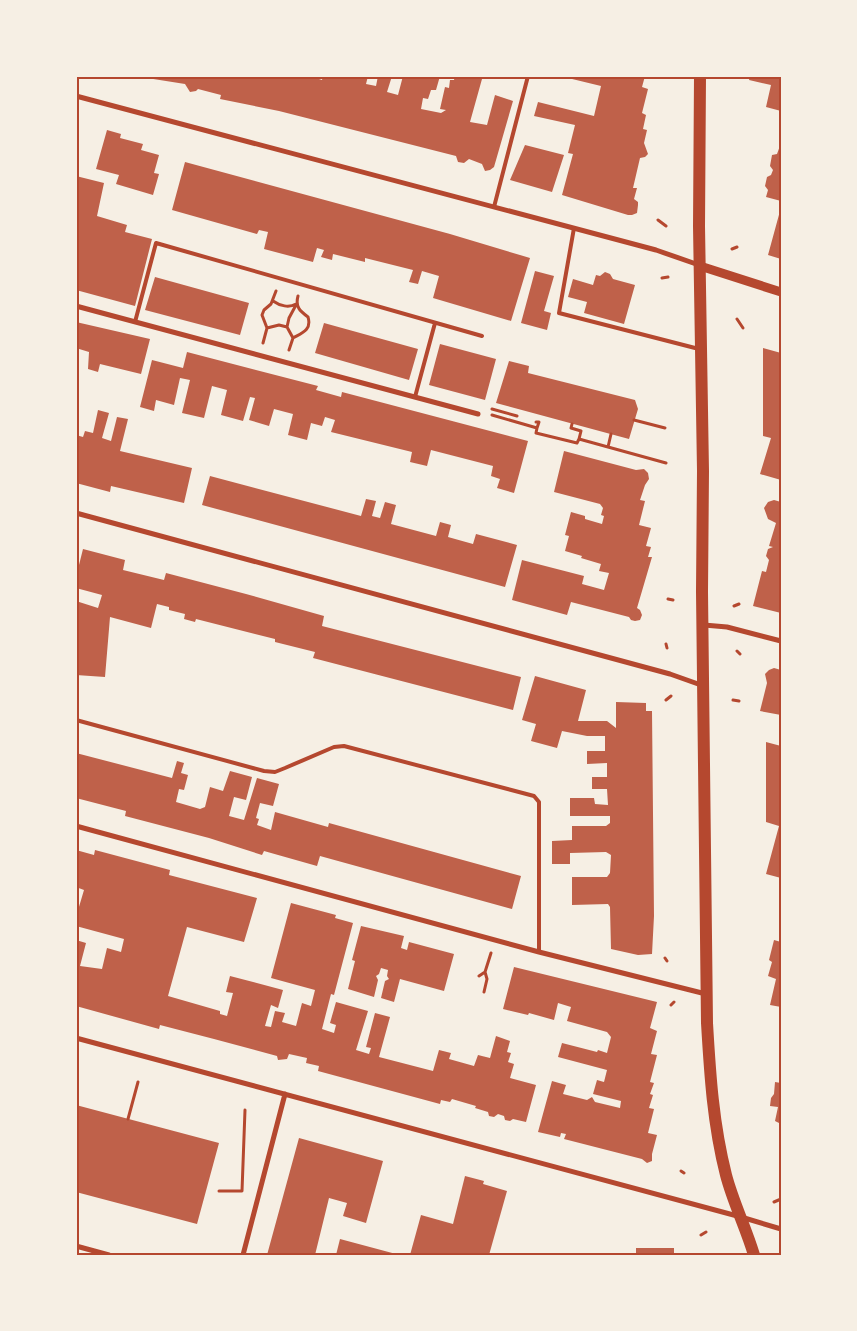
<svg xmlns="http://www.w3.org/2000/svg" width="857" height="1331" viewBox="0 0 857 1331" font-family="'Times New Roman',serif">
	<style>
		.building { fill: #bf614a }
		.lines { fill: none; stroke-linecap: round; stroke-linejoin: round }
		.path { stroke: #b5482f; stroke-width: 3 }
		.service { stroke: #b5482f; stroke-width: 4 }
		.minor { stroke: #b5482f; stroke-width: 5 }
		.tertiary { stroke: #b5482f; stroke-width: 9 }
		.primary { stroke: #b5482f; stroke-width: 12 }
		.neatline { fill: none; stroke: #b5482f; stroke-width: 2 }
	</style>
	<rect width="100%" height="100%" fill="#f6efe4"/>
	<path class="building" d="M136,76H313V77L322,80L323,76L348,78V76H368L366,84L376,86L378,76H392L387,92L398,95L403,76H440L436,90H431L428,99L423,98L421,109L441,113L446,110L440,109L445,87L449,88L450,80H454L455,76H473L482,79L470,122L487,125L495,95L513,101L494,167L490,170L485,171L482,164L469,159L464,163L458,162L456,156L279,111L220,99L221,95L198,89L196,91L190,92L185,84L147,78L140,79Z
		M568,76H645L642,87L648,89L642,113L646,115L643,129L647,130L644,143L648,154L645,157L640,158L633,188H637L634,199L638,202V205L637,213L632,215H628L562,195L573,154L568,153L575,125L534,116L538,102L594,116L601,86L568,78Z
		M750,76H781V111L766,107L771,85L749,80Z
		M107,130L121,134L120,138L143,144L141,150L159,155L154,173L159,174L153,195L116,184L119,175L96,169Z
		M781,143V201L766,197L768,190L765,186L767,177L771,175L773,170L770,166L772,155L777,154Z
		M525,145L564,155L552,192L510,180Z
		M185,162L450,234L530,258L511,321L433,298L439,276L422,271L418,284L409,282L413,270L365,258V262L333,254L332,260L321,257L324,250L317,248L313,262L264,249L268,232L259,230L257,234L172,210Z
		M76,176L104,183L97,216L127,225L125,232L152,239L135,306L76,290Z
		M780,211H781V259L768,255Z
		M535,271L554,276L544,311L551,313L547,330L521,323Z
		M605,272L610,274L613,279L635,285L624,324L584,313L587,302L568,297L573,279L593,285L596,275L600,276Z
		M155,277L249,303L240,335L145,310Z
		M76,322L150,339L141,374L100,364L98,372L88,369L89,352L76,348Z
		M324,323L418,349L409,380L315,353Z
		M440,344L496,359L485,400L429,385Z
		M763,348L781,353V480L760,474L771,438L763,436Z
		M187,352L318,386L316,390L341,397L342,392L528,441L514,493L497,488L500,479L491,476L493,466L431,450L427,466L410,462L412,452L331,432L335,420L325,417L322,426L311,423L307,440L288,435L293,414L274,409L269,426L249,420L255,398L250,397L243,421L221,415L227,390L212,386L204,418L182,413L190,380L180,378L174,405L156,400L154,411L140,407L152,360L183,368Z
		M509,361L529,366L528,373L635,400L638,409L629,439L496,403Z
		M98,410L109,413L102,438L111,441L117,417L128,419L120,451L192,468L184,503L111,486L110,492L76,483V435L83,437L85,431L93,433Z
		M564,451L636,470L644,469L648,473L649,479L645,485L640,500L645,501L639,525L651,528L646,546L651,547L648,557H652L637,608L640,610L642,615L640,620L635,621L631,620L629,617L571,602L567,615L512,600L522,560L584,576L582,584L604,590L609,573L599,571L601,564L581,558L582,556L565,551L569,536L565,535L571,512L585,516V519L602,524L604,516L601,515L603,508L600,504L554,492Z
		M210,476L361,516L366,499L376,501L372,516L380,518L385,502L396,505L391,524L436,536L440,522L451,525L448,537L473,544L476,534L517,545L505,587L202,505Z
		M774,500L781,502V613L753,606L762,571L766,572L769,560L766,556L768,549L773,547L769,546L776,523L768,519L764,508L768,502Z
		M83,549L125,560L123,570L164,580L166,573L246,594L324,616L322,626L521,677L513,710L313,658L315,652L275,642V639L196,619L195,622L184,619L185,614L169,610V607L157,604L151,628L110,617L105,677L76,675V601L98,608L102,595L76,588V577Z
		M774,668L781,670V715L760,711L767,683L765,674L769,670Z
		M535,676L586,690L578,721H607L616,728V702L646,703V711H652L654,916L652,954L638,955L611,949L610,907L608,904L572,905V877H607L610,873L611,855L606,852L570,853V864H552V841L572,840V826H606L610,823V816H570V798H594L595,804L608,805L607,789H592V777H607V763L587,764V751H605V736H587L562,731L557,748L531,741L536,724L522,720Z
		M766,742L781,746V878L766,874L779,826L766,822Z
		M76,753L172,778L177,761L184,763L181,773L188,775L184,790L179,789L176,802L200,809L205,807L210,787L223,791L230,771L252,777L246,800L234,797L229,816L244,820L257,778L279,784L273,806L260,803L256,818L259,819L257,825L271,830L275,812L328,827L329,823L521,876L512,909L320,856L317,866L264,851L262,855L209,838L125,816L126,811L76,798Z
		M76,850L94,855L95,850L170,870L169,875L257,898L244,942L187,927L168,996L220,1011V1014L227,1016L233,993L226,992L230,976L283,990L278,1008L271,1005L265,1026L271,1027L275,1011L285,1013L282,1022L296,1026L302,1003L311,1006L315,990L271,978L291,903L336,915L335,918L353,923L334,995L331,994L322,1029L334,1033L336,1025L330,1023L336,1002L368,1011L356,1050L369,1054L371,1048L366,1047L375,1013L390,1017L379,1057L433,1071L439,1050L451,1053L449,1059L474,1066L478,1055L490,1058L496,1036L510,1041L507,1052L511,1053L508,1062L514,1064L510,1078L536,1085L526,1122L513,1119L510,1121L505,1120L504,1116L498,1114L494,1117L489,1116L488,1112L475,1108L476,1106L452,1099L450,1102L441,1100L440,1104L318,1071L319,1066L306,1063L307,1058L289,1054L287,1059L278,1060L277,1056L214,1039L160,1025L159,1029L76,1006V940L86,943L80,966L102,969L107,948L121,952L124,939L76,926V917L84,890L76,887Z
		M361,926L404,936L401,948L407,950L409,942L454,954L444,991L400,979L394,1002L381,998L385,981L389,979L387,976L388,970L381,968L379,974L376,976L378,980L374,997L348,989L355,961L352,960Z
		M774,940L781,942V1007L770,1005L776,979L768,976L772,962L769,960Z
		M514,967L657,1002L650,1028L657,1031L651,1054L657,1055L650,1082L654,1083L650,1094L653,1095L649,1108L654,1109L648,1133L657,1135L652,1154V1161L647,1163L642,1159L564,1139L566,1134L561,1133L560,1137L538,1132L552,1081L566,1085L563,1094L587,1100L592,1097L595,1102L620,1108L621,1101L593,1094L597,1080L604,1082L607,1070L558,1057L562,1043L597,1052L598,1050L607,1053L611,1037L607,1032L567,1021L571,1007L558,1003L554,1020L529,1013L528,1015L503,1009Z
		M775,1082L781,1083V1124L775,1121L778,1107L770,1106L771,1098L774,1094Z
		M76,1105L219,1143L197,1224L76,1192Z
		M299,1138L383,1161L366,1223L343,1216L347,1203L329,1198L315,1255H267Z
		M465,1176L484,1181L483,1184L507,1191L489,1255H410L421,1215L453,1224Z
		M340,1239L396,1254V1255H336Z
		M636,1248H674V1255H636Z"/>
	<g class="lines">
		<path class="path" d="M658,220L666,226
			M732,249L737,247
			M662,278L668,277
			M273,301C280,306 289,308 296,304
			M737,319L743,328
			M287,327L289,318L296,305
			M267,328L279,325L287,327L293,338
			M263,343L267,328L262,315L264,310L271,304L276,291
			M289,350L293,338C302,333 312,330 308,317C300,311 295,307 298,296
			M492,409L517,416
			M492,415L537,428L536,433L577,443L579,439L666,463
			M634,420L665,428
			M536,422H539L537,428
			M572,424L571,428L581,431L579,439
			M608,447L611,434
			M668,599L673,600
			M734,606L739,604
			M666,644L667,648
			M737,651L740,654
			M666,700L671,696
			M733,700L739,701
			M665,958L667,961
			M479,976L485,972
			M484,992L487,979L485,972L491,953
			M671,1005L674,1002
			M128,1119L138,1082
			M681,1171L684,1173
			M219,1191H242L245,1110
			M774,1202L781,1199
			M701,1235L706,1232"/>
		<path class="service" d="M494,207L528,76
			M574,228L559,313L699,349
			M135,322L156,243L482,336
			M415,397L435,323
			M76,720L264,771L275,772L285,768L334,747L344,746L534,796L539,802V952"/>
		<path class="minor" d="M76,96L656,250L699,265
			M76,306L478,414
			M76,513L670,674L701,685
			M704,625L727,627L781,641
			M76,826L539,952L706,994
			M76,1038L741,1217L781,1229
			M76,1246L109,1255
			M243,1255L285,1094"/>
		<path class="tertiary" d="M700,266L781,292"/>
		<path class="primary" d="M700,76L699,226L703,471L702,592L707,1023C710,1074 713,1124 726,1175C733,1202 746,1228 754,1255"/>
	</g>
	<rect width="857" height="1331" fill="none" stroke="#f6efe4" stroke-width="155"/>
	<rect x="78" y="78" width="702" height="1176" class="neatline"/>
</svg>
